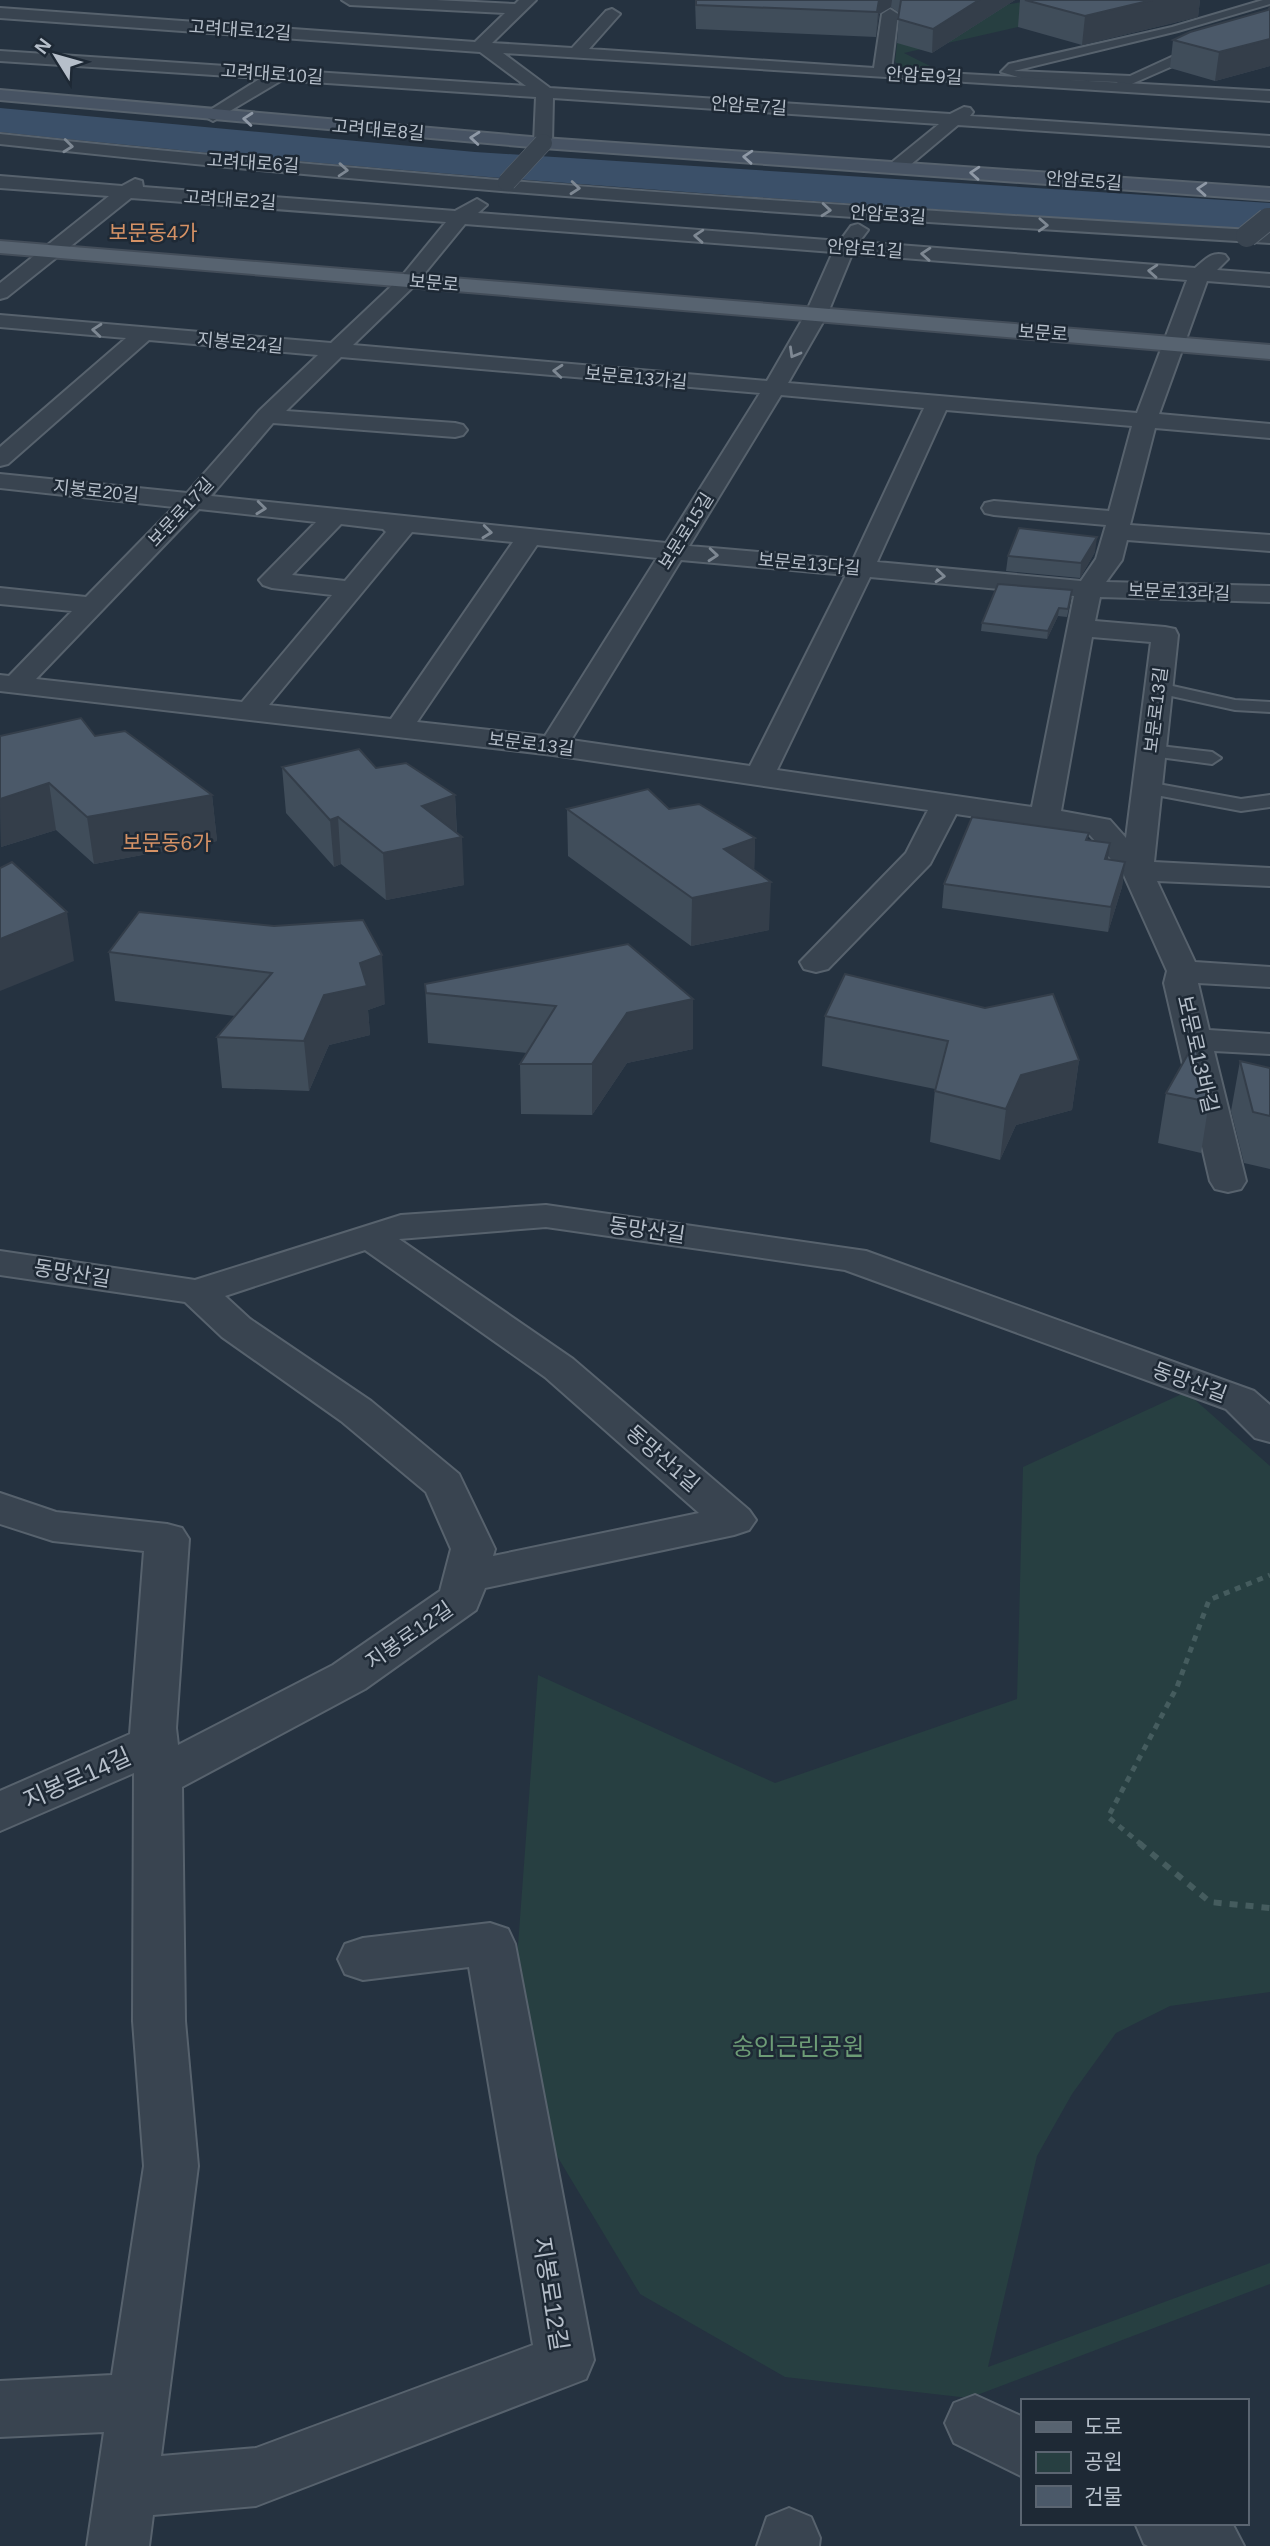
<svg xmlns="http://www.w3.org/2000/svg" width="1270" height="2546" viewBox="0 0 1270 2546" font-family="Helvetica,'Noto Sans KR',sans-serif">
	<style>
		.green { fill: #273f41 }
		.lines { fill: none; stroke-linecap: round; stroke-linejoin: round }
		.river { fill: #3b5069; fill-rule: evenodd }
		.service-casing { stroke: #57626d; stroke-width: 4 }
		.minor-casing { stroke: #57626d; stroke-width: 4 }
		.secondary-casing { stroke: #57626d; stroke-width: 4 }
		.primary-casing { stroke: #434d59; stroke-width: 4 }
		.path-far1 { stroke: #455c5e; stroke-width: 5; stroke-dasharray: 6 6; stroke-linecap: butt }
		.path { stroke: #455c5e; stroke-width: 6; stroke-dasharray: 8 8; stroke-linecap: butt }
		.service { fill: #394450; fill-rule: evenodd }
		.minor { fill: #394450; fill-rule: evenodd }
		.secondary { fill: #475363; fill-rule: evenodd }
		.primary { fill: #576370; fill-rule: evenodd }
		.minor-bridge-far1-casing { stroke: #57626d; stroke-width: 19; stroke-linecap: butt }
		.minor-bridge-casing { stroke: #57626d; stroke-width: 24; stroke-linecap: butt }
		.minor-bridge-far1 { stroke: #394450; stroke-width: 18 }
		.minor-bridge { stroke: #394450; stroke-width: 22 }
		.wall { fill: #404d5a }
		.shaded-wall { fill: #343e4a }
		.building { fill: #4b5969; stroke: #343e4a; stroke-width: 2 }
		.oneway { stroke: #8f99a6 }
		.oneway2 { stroke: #7e8893 }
		.labels { text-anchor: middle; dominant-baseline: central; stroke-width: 5; stroke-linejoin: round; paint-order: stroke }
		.far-street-label { font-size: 18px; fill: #b6bfca; stroke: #1e2935 }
		.far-quarter-label { font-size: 21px; fill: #d69265; stroke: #1e2935 }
		.street-label { font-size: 21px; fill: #b6bfca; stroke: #1e2935 }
		.near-street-label { font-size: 24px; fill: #b6bfca; stroke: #1e2935 }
		.near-park-label { font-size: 24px; fill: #6d9c76; stroke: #1e2935 }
	</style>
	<rect width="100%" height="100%" fill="#253240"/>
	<path class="green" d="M1035,0L1092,10L904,53L936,69L902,67L895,62L900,17H926Z
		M1186,1392L1270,1466V1992L1170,2006L1116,2033L1072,2094L1037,2156L988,2367L1270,2263V2284L969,2398L785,2377L640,2294L548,2141L517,1959L538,1675L775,1783L1017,1699L1023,1467Z"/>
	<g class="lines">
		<path class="river" d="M0,108L475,152L1270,203V231C846,204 422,177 0,132Z"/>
		<g class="service-casing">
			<path id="service" d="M1263,0H1270V4L1178,31L1014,71L1130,76L1178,54L1202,48L1207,51L1120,89L1111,87L1118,82L1025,79L1001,72L1009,64L1172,27Z
				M1159,683L1235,700L1270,702V712L1235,710L1153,692L1150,688Z
				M1151,745L1212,752L1221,758L1212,764L1144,755L1142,751L1144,747Z
				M1147,782L1241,799L1270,795V807L1241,811L1140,792L1138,788Z"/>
		</g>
		<g class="minor-casing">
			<path id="minor" d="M342,0H436L515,4L519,0H536L492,43L572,48L606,11L612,9L620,14L589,49L874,68L882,14L890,9L898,14L891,70L1270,91V101L503,53L550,88L950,114L964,107L970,108L973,112L970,116L1270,136V146L958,125L903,171L897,173L888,167L891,163L939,124L553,98L552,143L543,148L534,143L536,97L282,80L213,121L204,116L207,112L261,78L0,61V51L526,86L480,52L0,18V8L475,42L505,13L350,5Z
				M0,134C422,179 846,207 1270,231V243C846,218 422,190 0,144Z
				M0,176L122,186L135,179L142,181L143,187L455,211L477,199L487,205L478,213L840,241L851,226L858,224L868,230L859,242L1195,268C1205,260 1211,251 1225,255L1228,259L1217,270L1270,274V286L1207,281L1159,414L1270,424V438L1155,428L1130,525L1270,535V551L1127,540L1122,560L1106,582L1270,586V602L1100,597L1095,621L1165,627L1175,629L1178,635L1154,862L1270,868V886L1157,881L1195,962L1270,967V987L1198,983L1209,1030L1270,1034V1054L1214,1051L1246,1181L1241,1189L1228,1192L1215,1189L1210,1181L1164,983L1167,971L1123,873L1089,834L956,814L930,864L828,969L816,972L804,969L800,962L906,853L928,810L553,755L0,691V675L9,676L72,611L0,604V588L86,597L174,507L0,488V474L187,493L259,411L318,355L149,340L8,464L0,466V447L126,338L0,327V315L331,343L401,277L446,222L131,198L7,297L0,299V283L109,196L0,188ZM465,224L833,252L805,315L767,381L353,345L415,285ZM852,254L1187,280L1137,413L788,383L827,315ZM341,357L760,393L666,543L211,496L273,423L455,437L463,435L467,430L463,425L455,423L286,411ZM781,395L924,408L853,560L689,546ZM946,410L1132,426L1109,511L994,501L985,503L982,508L985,513L994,515L1106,525L1096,559L1081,581L877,562ZM199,509L316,522L259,580L263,585L272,588L332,595L242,702L36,679ZM341,524L383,529L386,532L345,581L292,575ZM412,532L513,542L391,719L269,705ZM537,545L657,558L545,736L417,722ZM681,560L846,575L750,766L571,740ZM870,577L1074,596L1032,807L777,770ZM1092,637L1151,642L1126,838L1110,820L1061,811Z
				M546,1205L866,1251L1254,1391L1270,1405V1442L1255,1438L1226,1409L845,1270L546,1227L399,1239L573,1359L749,1510L756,1520L749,1530L734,1535L485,1588L476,1610L365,1689L182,1787L185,2021L198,2166L161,2456L256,2448L533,2345L469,1967L363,1980L345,1974L338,1959L345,1944L363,1938L490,1923L508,1929L515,1944L594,2360L586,2379L256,2506L153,2515L149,2546H87L104,2432L0,2437V2381L112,2375L144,2166L133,2021L134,1773L0,1831V1791L130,1734L144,1551L53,1541L0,1524V1493L56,1512L167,1524L182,1528L189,1539L176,1728L178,1745L333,1665L440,1591L451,1549L426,1492L341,1421L222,1337L185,1302L0,1275V1251L195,1280L401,1215ZM365,1250L545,1377L699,1513L493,1556L495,1549L459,1474L371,1401L250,1319L225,1296Z
				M975,2395L1023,2417V2477L954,2443L945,2423L954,2403Z
				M789,2508L811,2517L820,2538L819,2546H757L767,2517Z
				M1135,2523H1232L1244,2546H1148L1144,2544Z"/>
		</g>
		<g class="secondary-casing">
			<path id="secondary" d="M0,90L543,138L1270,188V200L543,148L0,100Z"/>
		</g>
		<g class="primary-casing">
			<path id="primary" d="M0,241L1270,345V359L0,253Z"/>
		</g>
		<path class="path-far1" d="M1142,1845L1108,1817L1177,1687L1209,1600L1270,1575"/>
		<path class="path" d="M1139,1843L1210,1902L1270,1908"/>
		<use href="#service" class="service"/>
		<use href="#minor" class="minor"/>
		<use href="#secondary" class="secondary"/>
		<use href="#primary" class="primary"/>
		<g class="minor-bridge-far1-casing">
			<path id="minor-bridge-far1" d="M507,182L543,143
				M1266,221L1270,217"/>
		</g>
		<g class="minor-bridge-casing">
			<path id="minor-bridge" d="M1247,236L1268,219"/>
		</g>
		<use href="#minor-bridge-far1" class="minor-bridge-far1"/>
		<use href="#minor-bridge" class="minor-bridge"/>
	</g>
	<path class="wall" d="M695,0H1015L932,53L897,43L899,13L891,7L879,14L876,37L696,29Z
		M1020,0H1200L1198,17L1082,45L1018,27Z
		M1173,40L1270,66L1215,81L1170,68Z
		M1095,552L1080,578L1006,571L1008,556Z
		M1071,598L1067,617L1058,616L1047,639L981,631L982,623Z
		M0,736H95L212,795L217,841L94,864L56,830L1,847Z
		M282,767L376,768L455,795L457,833L464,885L386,900L341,864L334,867L286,813Z
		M567,809H669L755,838L754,870L769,930L691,946L568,856Z
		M1088,840L1108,860L1125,862L1122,887L1108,932L942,908L944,884Z
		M139,912L385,1004L368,1010L370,1035L329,1045L309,1091L222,1088L217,1037L235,1016L115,1001L109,952Z
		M628,944L693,1049L627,1063L592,1115L521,1114L520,1064L527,1053L428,1043L425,984Z
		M825,1016L1079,1060L1072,1110L1016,1125L1000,1160L930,1142L935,1089L822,1066Z
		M1240,1061L1270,1068V1169L1244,1163L1231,1111Z
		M1166,1093L1209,1102L1201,1153L1158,1143Z"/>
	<path class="shaded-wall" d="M879,0H892L891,7L879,14L876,37Z
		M979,0H1015L932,53L933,29Z
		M1152,0H1200L1198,17L1082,45L1085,16Z
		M1270,39V66L1215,81L1219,52Z
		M1097,537L1095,552L1080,578L1081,563Z
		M1059,608L1058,616L1047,639L1048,631Z
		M49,783L56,830L1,847L0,799Z
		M212,795L217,841L94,864L87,817Z
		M455,795L457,838L462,837L464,885L386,900L383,853L422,806Z
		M338,817L341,864L334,867L330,820Z
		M755,838L754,885L771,882L769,930L691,946L692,898L724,849Z
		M1110,843L1107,868L1105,859Z
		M1125,862L1122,887L1108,932L1111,907Z
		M67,912L74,961L0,991V939Z
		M382,955L385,1004L368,1010L370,1035L329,1045L309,1091L304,1041L324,995L360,963Z
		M693,999V1049L627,1063L592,1115V1064L627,1013Z
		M1079,1060L1072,1110L1016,1125L1000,1160L1006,1109L1021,1075Z"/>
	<path class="building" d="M696,0H879L877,12L696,5Z
		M901,0H979L933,29L898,19Z
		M1025,0H1152L1085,16Z
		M1270,7V39L1219,52L1173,40L1190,32L1268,10Z
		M1019,528L1097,537L1081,563L1008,556Z
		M998,584L1072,590L1068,609L1059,608L1048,631L982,623Z
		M81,718L95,736L125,731L212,795L87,817L49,783L0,799V736Z
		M359,749L376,768L406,763L455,795L422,806L462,837L383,853L338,817L330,820L282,767Z
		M648,789L669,809L699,804L755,838L724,849L771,882L692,898L567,809Z
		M972,817L1089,833L1086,840L1110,843L1105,859L1125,862L1111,907L944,884Z
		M12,862L67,912L0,939V868Z
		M139,912L274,926L363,920L382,955L360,963L367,986L324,995L304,1041L217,1037L272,973L109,952Z
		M628,944L693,999L627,1013L592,1064H520L556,1006L426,993L425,984Z
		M845,974L985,1008L1053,994L1079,1060L1021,1075L1006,1109L935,1091L948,1041L825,1016Z
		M1192,1047L1196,1048L1209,1102L1166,1093Z
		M1240,1061L1270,1068V1116L1253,1112Z"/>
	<defs><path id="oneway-chevron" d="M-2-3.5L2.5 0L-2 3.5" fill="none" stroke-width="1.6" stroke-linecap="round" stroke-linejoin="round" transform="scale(1.75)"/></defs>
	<g class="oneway">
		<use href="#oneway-chevron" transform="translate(248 119) rotate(-175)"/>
		<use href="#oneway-chevron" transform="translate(475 138) rotate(-175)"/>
		<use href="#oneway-chevron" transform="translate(748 157) rotate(-176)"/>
		<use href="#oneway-chevron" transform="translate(975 173) rotate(-176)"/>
		<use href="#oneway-chevron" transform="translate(1202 189) rotate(-176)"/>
	</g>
	<g class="oneway2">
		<use href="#oneway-chevron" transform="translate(68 146) rotate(6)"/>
		<use href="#oneway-chevron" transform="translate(343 170) rotate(4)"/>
		<use href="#oneway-chevron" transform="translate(575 188) rotate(5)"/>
		<use href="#oneway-chevron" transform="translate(826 210) rotate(5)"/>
		<use href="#oneway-chevron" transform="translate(1043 225) rotate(3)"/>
		<use href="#oneway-chevron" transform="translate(699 236) rotate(-176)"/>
		<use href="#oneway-chevron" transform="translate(926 254) rotate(-176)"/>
		<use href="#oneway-chevron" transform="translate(1153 271) rotate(-176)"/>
		<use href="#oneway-chevron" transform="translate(97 330) rotate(-175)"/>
		<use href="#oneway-chevron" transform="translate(794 353) rotate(120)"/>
		<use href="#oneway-chevron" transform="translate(558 371) rotate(-175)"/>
		<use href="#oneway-chevron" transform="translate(261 508) rotate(6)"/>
		<use href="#oneway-chevron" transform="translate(487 532) rotate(6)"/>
		<use href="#oneway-chevron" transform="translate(713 555) rotate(5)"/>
		<use href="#oneway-chevron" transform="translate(940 576) rotate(5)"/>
	</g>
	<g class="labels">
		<g class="far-street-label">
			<text transform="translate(240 30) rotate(4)">고려대로12길</text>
			<text transform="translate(272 74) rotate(4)">고려대로10길</text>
			<text transform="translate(924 76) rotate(3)">안암로9길</text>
			<text transform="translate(749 106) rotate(4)">안암로7길</text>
			<text transform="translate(378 130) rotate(5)">고려대로8길</text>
			<text transform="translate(253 163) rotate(4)">고려대로6길</text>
			<text transform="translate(1084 181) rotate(4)">안암로5길</text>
			<text transform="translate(230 200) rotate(4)">고려대로2길</text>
			<text transform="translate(888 215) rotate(4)">안암로3길</text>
			<text transform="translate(865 249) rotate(4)">안암로1길</text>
			<text transform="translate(434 283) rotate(5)">보문로</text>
			<text transform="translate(1043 333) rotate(4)">보문로</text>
			<text transform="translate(240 343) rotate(5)">지봉로24길</text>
			<text transform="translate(636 378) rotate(5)">보문로13가길</text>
			<text transform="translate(96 491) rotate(6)">지봉로20길</text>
			<text transform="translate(181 512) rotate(-47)">보문로17길</text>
			<text transform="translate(686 531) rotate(-58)">보문로15길</text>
			<text transform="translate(809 564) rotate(5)">보문로13다길</text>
			<text transform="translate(1179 592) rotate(2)">보문로13라길</text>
			<text transform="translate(1156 710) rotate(-83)">보문로13길</text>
			<text transform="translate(531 744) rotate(7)">보문로13길</text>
		</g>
		<g class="far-quarter-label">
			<text x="153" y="232">보문동4가</text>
			<text x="167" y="842">보문동6가</text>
		</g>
		<g class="street-label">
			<text transform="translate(1198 1054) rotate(77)">보문로13바길</text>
			<text transform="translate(647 1230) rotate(8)">동망산길</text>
			<text transform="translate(72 1273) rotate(9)">동망산길</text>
			<text transform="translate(1190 1382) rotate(20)">동망산길</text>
			<text transform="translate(663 1458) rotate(41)">동망산1길</text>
			<text transform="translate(409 1635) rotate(-35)">지봉로12길</text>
		</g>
		<g class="near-street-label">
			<text transform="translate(77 1778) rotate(-24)">지봉로14길</text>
			<text transform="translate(551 2294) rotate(81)">지봉로12길</text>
		</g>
		<g class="near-park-label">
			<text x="798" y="2046">숭인근린공원</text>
		</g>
	</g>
	<rect x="1021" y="2399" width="228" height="126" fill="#1e2935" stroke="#5b6571" stroke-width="2"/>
	<rect x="1036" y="2422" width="35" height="10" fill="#576370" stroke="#5b6571" stroke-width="2"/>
	<text x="1084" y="2434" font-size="21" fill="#b6bfca">도로</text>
	<rect x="1036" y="2452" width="35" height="21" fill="#273f41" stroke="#5b6571" stroke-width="2"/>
	<text x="1084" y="2469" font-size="21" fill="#b6bfca">공원</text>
	<rect x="1036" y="2486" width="35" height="21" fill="#4b5969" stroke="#5b6571" stroke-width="2"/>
	<text x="1084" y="2504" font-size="21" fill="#b6bfca">건물</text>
	<g transform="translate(56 56) rotate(307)" stroke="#1e2935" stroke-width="5" paint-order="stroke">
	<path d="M0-5L12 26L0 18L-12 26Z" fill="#b6bfca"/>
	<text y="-10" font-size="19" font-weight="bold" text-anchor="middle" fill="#b6bfca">N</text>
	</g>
</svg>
